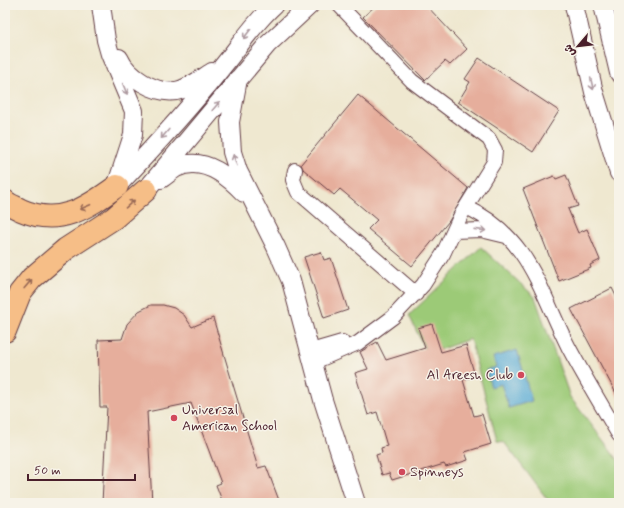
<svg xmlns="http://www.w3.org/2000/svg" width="624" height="508" viewBox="0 0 624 508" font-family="Mynerve,'Playpen Sans Arabic',sans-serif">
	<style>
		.green { fill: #9cca77; stroke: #737451 }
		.water { fill: #5aacd5; stroke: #526680 }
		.building { fill: #e6ae9c }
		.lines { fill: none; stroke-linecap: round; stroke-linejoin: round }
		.minor-casing { stroke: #633d44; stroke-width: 16 }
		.tertiary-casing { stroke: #633d44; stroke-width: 20 }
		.motorway-casing { stroke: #633d44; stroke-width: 24 }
		.minor { stroke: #fff; stroke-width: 14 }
		.tertiary { stroke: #fff; stroke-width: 18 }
		.motorway { stroke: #f6be87; stroke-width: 22 }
		.oneway { stroke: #ae9aa0 }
		.oneway2 { stroke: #976754 }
		.poi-dot { fill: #d1495b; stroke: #f7f3e8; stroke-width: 1.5 }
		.labels { text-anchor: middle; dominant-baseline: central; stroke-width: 3; stroke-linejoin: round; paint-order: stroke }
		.poi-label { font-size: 14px; fill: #4a1f2b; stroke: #f7f3e8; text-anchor: start }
	</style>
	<rect width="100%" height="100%" fill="#f7f3e8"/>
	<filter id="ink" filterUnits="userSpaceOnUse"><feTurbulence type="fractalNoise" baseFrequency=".025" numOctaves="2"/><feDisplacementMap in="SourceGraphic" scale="8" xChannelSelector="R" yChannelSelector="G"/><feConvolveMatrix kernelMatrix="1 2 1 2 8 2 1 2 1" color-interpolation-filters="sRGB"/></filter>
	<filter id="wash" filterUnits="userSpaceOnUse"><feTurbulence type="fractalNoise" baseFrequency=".012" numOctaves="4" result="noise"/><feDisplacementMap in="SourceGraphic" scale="16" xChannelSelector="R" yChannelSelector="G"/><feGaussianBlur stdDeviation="0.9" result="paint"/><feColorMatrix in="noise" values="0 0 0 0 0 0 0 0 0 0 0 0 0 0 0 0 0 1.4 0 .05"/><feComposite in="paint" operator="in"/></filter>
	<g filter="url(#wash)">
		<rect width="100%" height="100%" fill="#efe8d0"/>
		<path class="green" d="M481,247L535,297L570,397L619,461V501L616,503H550L504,442L497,441L470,339L427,354L409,315Z"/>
		<path class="water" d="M517,350L532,401L509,408L501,384L491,387L486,370L496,367L493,357Z"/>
		<g id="blocks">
			<path class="building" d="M376,5H426L467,49L450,65L445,61L425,80L363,17Z
				M479,58L559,111L533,152L458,102L470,82L465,79Z
				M358,95L468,188L449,221L412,266L368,229L377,220L340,189L334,195L303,169L301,164Z
				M566,175L578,206L568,209L578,233L587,229L600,260L590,265L591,268L559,281L523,189L554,176L556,179Z
				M321,252L324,260L331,258L348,310L324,318L304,257Z
				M612,288L619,302V399L571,309Z
				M151,305H163L174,308L184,315L192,327L213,318L258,468L266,466L280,503H223L216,485L221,483L191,403L147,412L152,503H102L107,407H100L98,340L122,339L127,324L139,311Z
				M432,324L441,352L466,345L475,376L463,380L474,416L482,414L491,444L465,452L468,460L446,467L444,464L392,480L389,473L382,475L376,455L382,453L381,448L387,446L377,412L368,415L355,373L368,369L360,352L377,342L386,360L425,348L418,328Z"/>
		</g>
	</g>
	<g filter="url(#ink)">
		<use href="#blocks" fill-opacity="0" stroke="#633d44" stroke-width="1"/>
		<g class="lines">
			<g class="minor-casing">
				<path id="minor" d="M295,170L293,180L298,192L416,294
					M466,207C529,236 540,291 569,348C585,378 602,406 619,435
					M454,231L481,230L506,236
					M311,351L342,342
					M314,362L358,343L393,317L423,285L443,254L461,215L494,162L495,150L489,139L412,81L339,5"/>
			</g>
			<g class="tertiary-casing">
				<path id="tertiary" d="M101,5L106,40L110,54L134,111L133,135L118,181
					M574,5L594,92L619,173
					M603,5L619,73
					M119,58C127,77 155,94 176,91C188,89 202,78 212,72
					M238,79L230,122L232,152L238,171L276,247L291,281L323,400L356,503
					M161,179C166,176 171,171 176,168C202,155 228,176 244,193
					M117,186C154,147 190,108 223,66C240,45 254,23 274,5
					M146,190L267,45L310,5"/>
			</g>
			<g class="motorway-casing">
				<path id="motorway" d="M5,201C9,205 16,207 21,210C59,227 87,208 117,186
					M5,331L20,293L32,278L66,249L114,218L146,190"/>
			</g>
			<use href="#minor" class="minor"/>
			<use href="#tertiary" class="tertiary"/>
			<use href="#motorway" class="motorway"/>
		</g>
		<defs><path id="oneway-shaft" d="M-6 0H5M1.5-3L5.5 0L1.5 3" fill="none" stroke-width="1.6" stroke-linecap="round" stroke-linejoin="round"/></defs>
		<g class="oneway">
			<use href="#oneway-shaft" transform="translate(247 34) rotate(127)"/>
			<use href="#oneway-shaft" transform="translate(592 84) rotate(77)"/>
			<use href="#oneway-shaft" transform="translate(125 89) rotate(67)"/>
			<use href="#oneway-shaft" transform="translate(216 106) rotate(-50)"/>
			<use href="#oneway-shaft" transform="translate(165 134) rotate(130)"/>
			<use href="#oneway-shaft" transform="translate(235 160) rotate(-108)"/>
			<use href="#oneway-shaft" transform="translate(480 230) rotate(6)"/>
		</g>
		<g class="oneway2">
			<use href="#oneway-shaft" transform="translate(130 204) rotate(-41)"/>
			<use href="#oneway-shaft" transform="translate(85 207) rotate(157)"/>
			<use href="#oneway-shaft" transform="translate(28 284) rotate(-50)"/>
		</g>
	</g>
	<g class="poi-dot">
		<circle cx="521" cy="375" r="4"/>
		<circle cx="174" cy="418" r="4"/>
		<circle cx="402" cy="472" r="4"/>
	</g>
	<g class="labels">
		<g class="poi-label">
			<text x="513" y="375" text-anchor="end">Al Areesh Club</text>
			<text x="182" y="410">Universal<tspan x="182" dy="16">American School</tspan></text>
			<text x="410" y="472">Spinneys</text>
		</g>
	</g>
	<rect width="624" height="508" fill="none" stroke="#f7f3e8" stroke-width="20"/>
	<g transform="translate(578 46) rotate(242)" stroke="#f7f3e8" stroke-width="3" paint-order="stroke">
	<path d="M0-3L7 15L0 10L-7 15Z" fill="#4a1f2b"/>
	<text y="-6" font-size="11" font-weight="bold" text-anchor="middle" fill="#4a1f2b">ش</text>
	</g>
	<path d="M28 474v6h107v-6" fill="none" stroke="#4a1f2b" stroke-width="2"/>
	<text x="34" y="474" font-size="12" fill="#4a1f2b" stroke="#f7f3e8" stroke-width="3" paint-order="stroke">50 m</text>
</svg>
